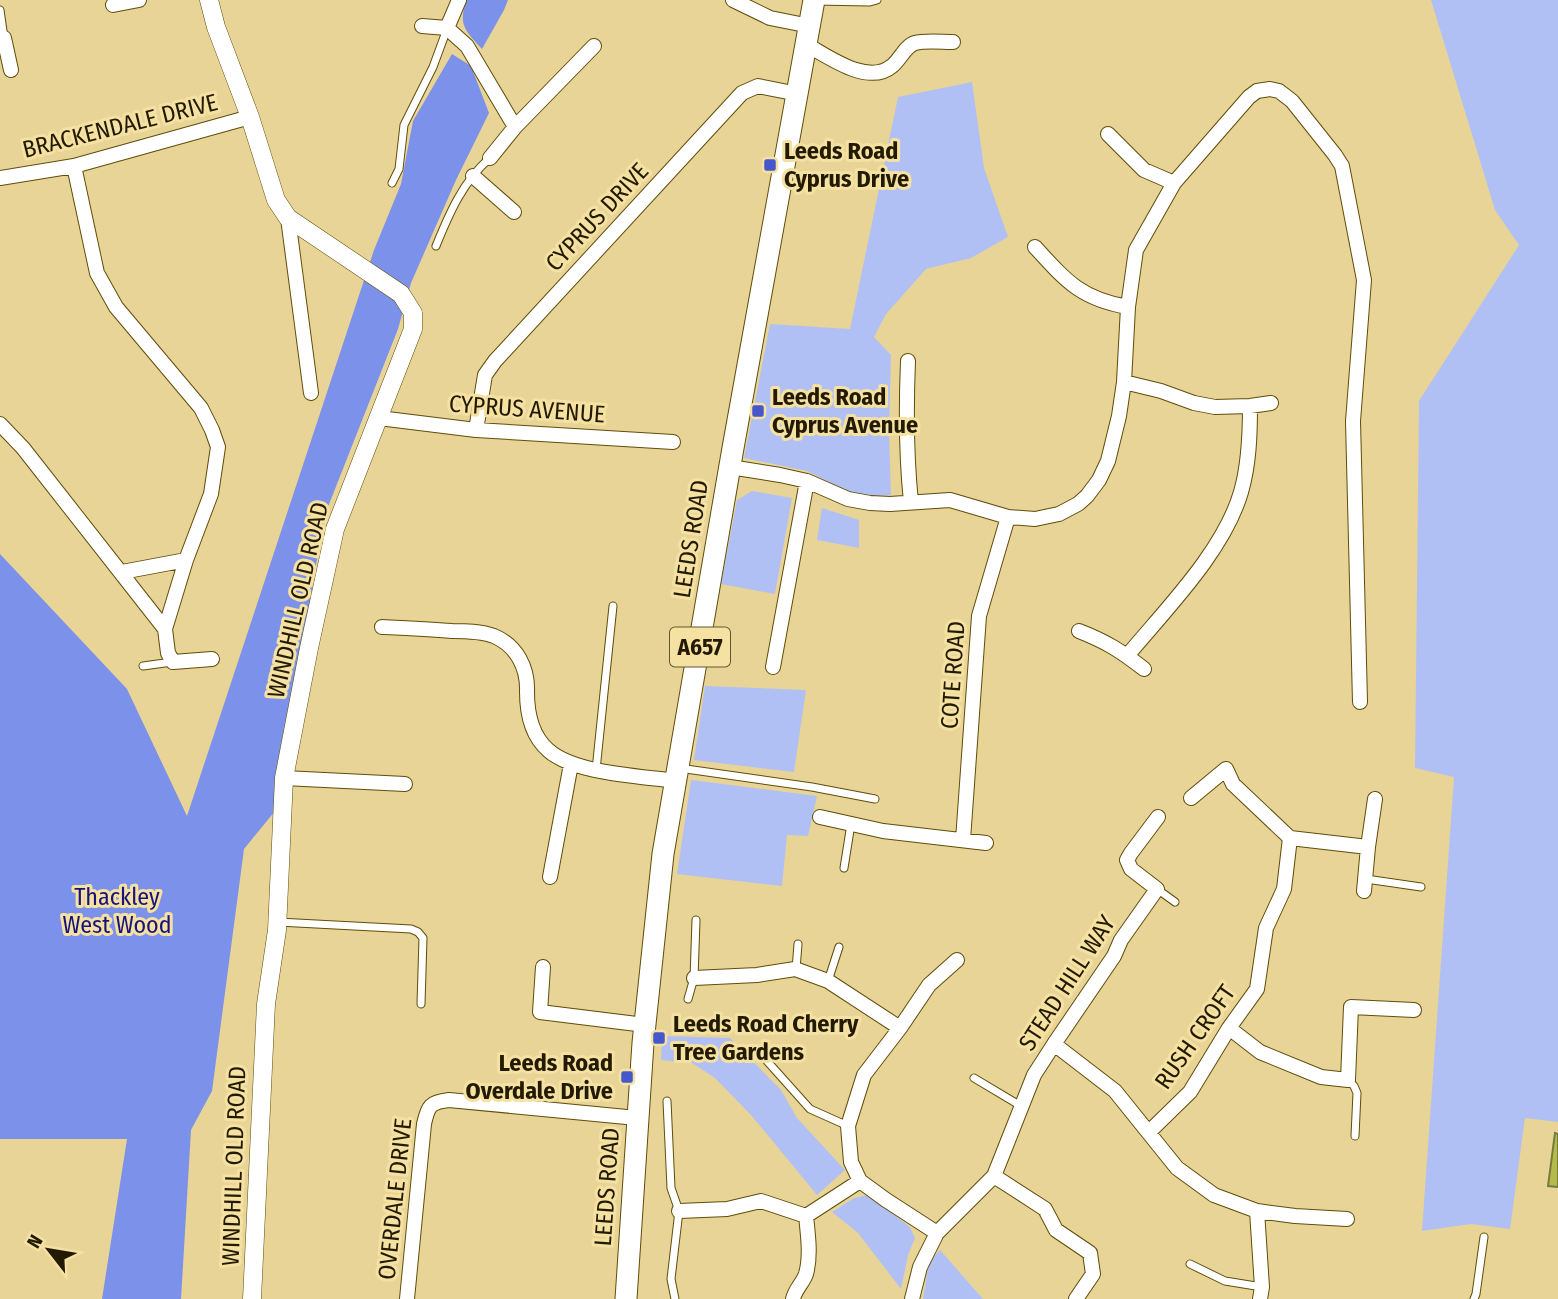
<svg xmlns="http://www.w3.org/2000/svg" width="1558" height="1299" viewBox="0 0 1558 1299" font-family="'Fira Sans Condensed',sans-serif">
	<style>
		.green { fill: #b1c0f4 }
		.forest { fill: #7b91ea }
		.building { fill: #b4bb4b; stroke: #777b3e; stroke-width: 2 }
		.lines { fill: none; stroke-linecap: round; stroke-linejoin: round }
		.service-casing { stroke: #5f4d09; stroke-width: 9 }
		.minor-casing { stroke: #5f4d09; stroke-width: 16 }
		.tertiary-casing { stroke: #5f4d09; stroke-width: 19 }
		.primary-casing { stroke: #5f4d09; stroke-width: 23 }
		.service { stroke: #fff; stroke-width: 7 }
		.minor { stroke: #fff; stroke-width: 14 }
		.tertiary { stroke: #fff; stroke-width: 18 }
		.primary { stroke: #fff; stroke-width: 21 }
		.poi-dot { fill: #4657cc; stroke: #f5e1a2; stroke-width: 2.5 }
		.labels { text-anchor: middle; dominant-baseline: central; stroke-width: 6; stroke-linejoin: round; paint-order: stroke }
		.shield { fill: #f5e1a2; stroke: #615632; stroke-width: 2 }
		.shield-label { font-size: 23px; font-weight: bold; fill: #221a02 }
		.street-label { font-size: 24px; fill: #221a02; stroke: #f5e1a2 }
		.poi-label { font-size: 24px; font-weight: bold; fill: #221a02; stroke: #f5e1a2; text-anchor: start }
		.park-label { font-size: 24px; fill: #19137d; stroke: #f5e1a2 }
	</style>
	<rect width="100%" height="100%" fill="#e8d496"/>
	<path class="green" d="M1431,0H1558V1122L1525,1118L1510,1229L1471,1224L1422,1231L1454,777L1415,768L1419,401L1519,245L1495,210Z
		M972,82L984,168L1008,237L971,258L926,269L886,314L874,337L891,355L889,432L891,495L858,497L807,471L744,458L770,324L850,329L898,97Z
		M752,491L792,498L775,594L721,584L737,500Z
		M822,508L859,520V548L817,540Z
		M705,686L806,690L794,772L694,760Z
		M691,780L817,796L808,836L787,835L782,886L677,874Z
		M662,1036L730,1038L781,1090L797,1118L845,1170L817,1195L751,1115L715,1078L692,1063L661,1060Z
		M868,1195L910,1227L915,1238L908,1255L901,1289L858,1233L832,1212L854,1198Z
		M940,1250L983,1299H923L929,1262Z"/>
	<path class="forest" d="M467,0H508L504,10L482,49C466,31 457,25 467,0Z
		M452,54L471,66L489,113L456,180L411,283L398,329L324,517L275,811L244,849L212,1091L191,1130L181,1299H102L127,1139H0V554L127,689L187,816L374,250L401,184L413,121Z"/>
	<path class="building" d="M1555,1133L1558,1134V1187L1548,1186Z"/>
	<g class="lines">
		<g class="service-casing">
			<path id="service" d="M815,1L870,2L877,0
				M0,10L4,38
				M392,183L399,169L404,125L433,67L447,29
				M436,246C449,214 463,181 490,158
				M143,666L172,662
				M679,768L812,787L875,799
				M596,770L613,606
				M844,868L851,824
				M1366,879L1421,887
				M1157,889L1175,902
				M278,922L411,929L418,932L423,938L421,1004
				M796,969L798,944
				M828,981L839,947
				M688,999L694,978L696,920
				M767,1061L810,1109L848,1126
				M974,1078L1021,1106
				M1348,1080L1354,1086L1357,1093L1355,1136
				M667,1101L671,1188L679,1211L671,1279L675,1299
				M1190,1264L1225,1281L1262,1287
				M1474,1299L1476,1294L1484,1237"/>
		</g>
		<g class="minor-casing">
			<path id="minor" d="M459,0L447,28L467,46L515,127
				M733,0L770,18L810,26
				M113,5L139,0
				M422,26L447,28
				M0,38H4L11,70
				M807,45C829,57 868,86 892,66C900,60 905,46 915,43C925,40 943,42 953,42
				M1108,134L1144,170L1174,183
				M490,158L515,127L594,46
				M74,166L97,273L116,307L201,408L212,430L218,447L211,494L186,560L165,629L168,653L173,662L212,659
				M473,176L514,212
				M0,178L74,166L250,117
				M288,218L311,393
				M1035,247C1066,281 1081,299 1128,307
				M908,361C906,409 906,454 911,502
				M1124,382L1161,391L1194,403L1215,407L1250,406L1271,403
				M379,418L476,430L673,442
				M0,424L23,448L165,629
				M476,430L485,375L495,361L742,93L758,86L798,94
				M730,467L780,475L807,481L848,499L870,503L890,504L950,500L1008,517L1035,519L1059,514L1078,504L1087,496L1099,480L1108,461L1119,416L1124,382L1128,307L1136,250L1174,183L1249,97L1257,91L1270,89L1279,91L1292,101L1335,155L1342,166L1364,280L1353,421L1360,702
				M122,572L186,560
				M382,627C405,628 429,629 452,631C465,631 481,631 494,636C517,646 528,668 527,692C527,713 531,735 548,750C574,774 641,776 676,781
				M1079,631C1107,642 1121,651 1144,669
				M1127,656C1166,609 1224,551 1241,492C1249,465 1250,435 1250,406
				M773,667L807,481
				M284,778L405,784
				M1191,798L1226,769L1233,784L1290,838L1368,847L1375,799
				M820,817L883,831L986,843
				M963,840L979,616L1008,517
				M550,877L571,764
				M1364,891L1368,847
				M543,967L540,1012L645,1025
				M694,978L757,975L795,969L828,981L900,1028
				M1229,1028L1260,1052L1321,1077L1348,1080L1351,1007L1414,1010
				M1054,1044L1115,1091L1177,1168L1214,1195L1257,1211L1295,1216L1347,1219
				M1149,1132L1190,1092L1229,1028L1257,989L1266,928L1284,889L1290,838
				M994,1176L1045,1209L1056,1230L1090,1253L1093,1274L1076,1299
				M679,1211L727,1209L761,1201L806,1216L860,1181
				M1257,1211L1262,1287L1260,1299
				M937,1233L886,1200L860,1181L851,1162L848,1126L864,1075L900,1028L929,985L957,960
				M407,1299L424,1124C428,1106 430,1102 449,1100L637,1118
				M793,1299C795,1289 803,1283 806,1274C811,1256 808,1235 806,1216
				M912,1299L920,1267L937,1233L994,1176L1034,1075L1054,1044L1114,956L1121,940L1157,889L1131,869L1127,860L1131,853L1158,817"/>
		</g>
		<g class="tertiary-casing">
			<path id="tertiary" d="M209,0L216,27L250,117L276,200L288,218L401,294L413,313V329L335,529L309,648L284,778L277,930L266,1004L252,1299"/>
		</g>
		<g class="primary-casing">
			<path id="primary" d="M626,1299L643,1043L663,854L733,448L814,0"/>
		</g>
		<use href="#service" class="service"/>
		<use href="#minor" class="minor"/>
		<use href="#tertiary" class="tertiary"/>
		<use href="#primary" class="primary"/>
	</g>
	<g class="poi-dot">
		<rect x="763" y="158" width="14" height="14" rx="3.5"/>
		<rect x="751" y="404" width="14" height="14" rx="3.5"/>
		<rect x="652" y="1031" width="14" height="14" rx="3.5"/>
		<rect x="620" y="1070" width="14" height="14" rx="3.5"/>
	</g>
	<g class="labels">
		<rect class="shield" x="670" y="627.5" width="60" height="39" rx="5"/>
		<g class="shield-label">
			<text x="700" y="647">A657</text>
		</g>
		<g class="street-label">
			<text transform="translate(120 126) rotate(-14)">BRACKENDALE DRIVE</text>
			<text transform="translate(597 217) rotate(-47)">CYPRUS DRIVE</text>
			<text transform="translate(527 409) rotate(4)">CYPRUS AVENUE</text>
			<text transform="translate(691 539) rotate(-81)">LEEDS ROAD</text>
			<text transform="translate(298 600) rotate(-77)">WINDHILL OLD ROAD</text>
			<text transform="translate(953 675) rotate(-86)">COTE ROAD</text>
			<text transform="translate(1067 983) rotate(-57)">STEAD HILL WAY</text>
			<text transform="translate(1195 1037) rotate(-55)">RUSH CROFT</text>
			<text transform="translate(234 1166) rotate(-88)">WINDHILL OLD ROAD</text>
			<text transform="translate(607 1187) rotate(-86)">LEEDS ROAD</text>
			<text transform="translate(395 1199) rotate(-84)">OVERDALE DRIVE</text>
		</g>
		<g class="poi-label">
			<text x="784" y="151">Leeds Road<tspan x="784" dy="28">Cyprus Drive</tspan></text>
			<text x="772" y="397">Leeds Road<tspan x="772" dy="28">Cyprus Avenue</tspan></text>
			<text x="673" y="1024">Leeds Road Cherry<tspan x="673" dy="28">Tree Gardens</tspan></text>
			<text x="613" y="1063" text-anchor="end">Leeds Road<tspan x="613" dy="28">Overdale Drive</tspan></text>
		</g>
		<g class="park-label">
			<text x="117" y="897">Thackley<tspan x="117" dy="28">West Wood</tspan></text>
		</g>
	</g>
	<g transform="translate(49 1250) rotate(301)" stroke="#f5e1a2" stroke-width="5" paint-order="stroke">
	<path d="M0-5L12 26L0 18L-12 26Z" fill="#221a02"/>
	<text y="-10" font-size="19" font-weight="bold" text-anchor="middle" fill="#221a02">N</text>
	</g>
</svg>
